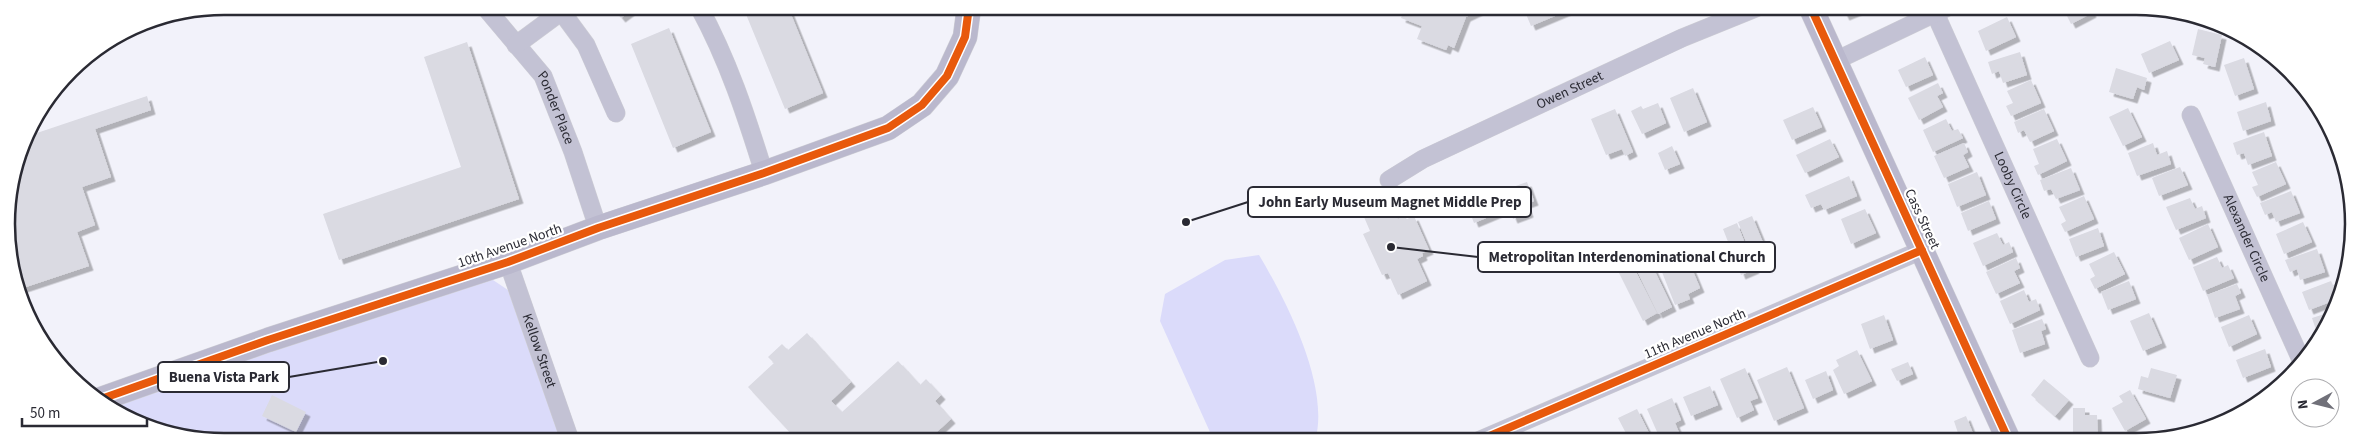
<svg xmlns="http://www.w3.org/2000/svg" width="2360" height="448" viewBox="0 0 2360 448" font-family="'Source Sans 3',sans-serif">
	<style>
		.green { fill: #dbdbfa }
		.building { fill: #dadae2; filter: url(#shadow) }
		.lines { fill: none; stroke-linecap: round; stroke-linejoin: round }
		.street-casing { stroke: #cfcfd5; stroke-width: 19 }
		.secondary-casing { stroke: #cfcfd5; stroke-width: 25 }
		.street { stroke: #c3c2d4; stroke-width: 18 }
		.secondary { stroke: #bab8cd; stroke-width: 24 }
		.cycleway-casing { stroke: #fff; stroke-width: 11 }
		.cycleway { stroke: #e8590c; stroke-width: 8 }
		.labels { text-anchor: middle; dominant-baseline: central; stroke-width: 4.5; stroke-linejoin: round; paint-order: stroke }
		.street-label { font-size: 14px; fill: #2a2a33; stroke: #fff }
		.rim { fill: none; stroke: #2a2a33; stroke-width: 2.5 }
		.leader { fill: none; stroke: #2a2a33; stroke-width: 2 }
		.callout-dot { fill: #2a2a33; stroke: #fff; stroke-width: 2 }
		.callout { fill: #fff; stroke: #2a2a33; stroke-width: 2 }
		.callout-label { font-size: 15px; text-anchor: middle; font-weight: bold; fill: #2a2a33 }
	</style>
	<defs>
		<filter id="shadow"><feDropShadow dx="4.5" dy="4.5" stdDeviation="0" flood-color="#0004"/></filter>
	</defs>
	<rect width="100%" height="100%" fill="#f2f2fa"/>
	<path class="green" d="M1259,255C1286,300 1326,379 1317,432L1302,441H1214L1160,321L1165,294L1225,260Z
		M490,278L508,290L561,440H196L127,419L107,403Z"/>
	<path class="building" d="M612,7H636L621,18Z
		M743,7H788L823,93L785,109Z
		M1405,7H1487L1466,17L1454,48L1448,45L1446,50L1417,39L1422,26L1401,18Z
		M1523,7L1574,8L1531,26Z
		M1841,8H1865L1845,16Z
		M2063,8H2090L2092,13L2071,24Z
		M2007,17L2016,37L1986,51L1978,31Z
		M669,28L711,132L673,148L631,44Z
		M2198,29L2222,35L2215,67L2203,64L2205,58L2192,55Z
		M2170,41L2179,60L2149,73L2141,54Z
		M467,42L519,199L339,260L323,214L461,167L424,57Z
		M2020,52L2027,75L2003,83L1999,71L1992,74L1988,62Z
		M1925,57L1933,75L1906,87L1898,70Z
		M2244,58L2254,89L2235,96L2224,65Z
		M2116,68L2147,78L2144,90L2137,87L2133,99L2109,92Z
		M2031,80L2041,103L2011,116L2006,106L2013,103L2007,91Z
		M1938,83L1943,93L1937,96L1943,107L1919,120L1908,98Z
		M1693,88L1707,122L1684,132L1670,98Z
		M147,96L151,110L95,129L111,177L82,187L95,225L77,232L89,266L17,290L7,210L23,140L25,137Z
		M2266,102L2271,121L2243,131L2237,112Z
		M1658,103L1666,123L1642,134L1631,111L1641,106L1643,109Z
		M1813,107L1822,127L1792,140L1783,120Z
		M2128,108L2142,137L2123,146L2109,117Z
		M1615,109L1633,152L1625,156L1622,149L1606,155L1591,119Z
		M2044,109L2054,131L2030,142L2024,130L2018,133L2014,122Z
		M1946,119L1952,131L1958,129L1963,138L1933,152L1923,130Z
		M2264,132L2272,156L2248,165L2244,153L2237,155L2233,143Z
		M1830,139L1839,157L1805,173L1796,155Z
		M2057,139L2067,161L2038,175L2034,166L2039,164L2033,149Z
		M1964,143L1968,152L1963,155L1969,167L1944,178L1934,156Z
		M2153,143L2157,155L2167,151L2171,164L2137,176L2128,153Z
		M1672,146L1680,164L1665,170L1658,153Z
		M2276,162L2286,184L2257,197L2252,187L2258,185L2252,172Z
		M2180,167L2188,185L2159,196L2152,178Z
		M2071,168L2080,190L2056,199L2051,189L2044,191L2040,180Z
		M1977,172L1986,195L1957,207L1948,184Z
		M1849,176L1857,196L1824,210L1821,204L1811,208L1805,195Z
		M1527,182L1534,201L1526,204L1529,213L1513,219L1502,191Z
		M2291,191L2300,213L2276,222L2272,212L2265,215L2260,203Z
		M1490,196L1498,213L1474,223L1467,205Z
		M2084,196L2094,219L2065,232L2061,224L2066,221L2059,207Z
		M1388,197L1398,219L1404,216L1407,219L1414,216L1429,250L1422,253L1423,256L1417,259L1427,281L1398,295L1388,273L1382,275L1363,234L1370,231L1361,210Z
		M2190,198L2195,209L2202,206L2206,218L2176,230L2166,207Z
		M1989,201L1996,219L1968,231L1961,213Z
		M1865,209L1876,233L1851,244L1841,219Z
		M1752,216L1771,262L1757,268L1738,222Z
		M2303,222L2312,242L2284,254L2276,234Z
		M1737,223L1755,269L1741,275L1723,229Z
		M2208,224L2218,247L2189,260L2179,238Z
		M2098,228L2104,246L2076,257L2069,239Z
		M1997,233L2003,245L2009,242L2013,252L1983,266L1973,243Z
		M1682,245L1700,288L1688,294L1690,299L1675,305L1658,262L1669,257L1667,251Z
		M2317,249L2325,272L2300,280L2297,269L2290,272L2285,260Z
		M2114,252L2125,274L2095,289L2090,279L2095,276L2089,264Z
		M1648,257L1672,307L1658,314L1634,264Z
		M2217,257L2222,268L2228,265L2234,278L2203,291L2193,267Z
		M2016,258L2020,268L2014,271L2020,283L1996,294L1986,272Z
		M1631,262L1657,313L1643,321L1617,269Z
		M2129,281L2136,299L2108,310L2101,292Z
		M2331,281L2333,285L2342,282L2338,299L2309,310L2302,292Z
		M2237,284L2241,293L2235,296L2240,309L2215,318L2207,295Z
		M2024,290L2029,302L2036,299L2040,310L2010,324L2000,301Z
		M2334,311L2331,320L2324,330L2323,328L2316,330L2312,318Z
		M2149,313L2162,343L2143,351L2130,321Z
		M1884,315L1893,340L1870,349L1861,324Z
		M2249,315L2257,334L2229,347L2221,327Z
		M2042,319L2046,329L2041,331L2045,344L2020,353L2012,330Z
		M807,333L851,382L831,401L842,412L898,361L920,385L926,379L941,395L935,401L951,419L928,440H797L748,387L774,363L768,357L782,344L788,350Z
		M2265,349L2271,367L2243,378L2236,360Z
		M1857,350L1872,381L1844,394L1833,370L1839,366L1836,360Z
		M1908,362L1913,374L1897,381L1891,369Z
		M1787,367L1804,408L1774,421L1757,380Z
		M1745,368L1758,398L1750,401L1754,410L1737,418L1720,379Z
		M2151,368L2177,375L2170,398L2138,389L2141,376L2148,378Z
		M1826,371L1833,390L1813,399L1805,380Z
		M2044,379L2069,400L2055,416L2031,395Z
		M1710,386L1718,405L1691,416L1683,397Z
		M2130,390L2146,419L2125,431L2112,408L2123,402L2119,396Z
		M272,395L306,412L296,432L262,416Z
		M1672,398L1681,420L1675,423L1680,435L1668,441H1661L1647,409Z
		M2073,408H2085V415H2097L2098,441H2073Z
		M1637,409L1653,441H1630L1618,418Z
		M1966,416L1976,441H1953L1951,435L1958,433L1954,421Z
		M1607,435L1609,441H1592Z"/>
	<g class="lines">
		<g class="street-casing">
			<g id="street">
				<path id="s1" d="M484,6L543,76L573,152L598,228"/>
				<path d="M558,7L586,45L616,113"/>
				<path d="M699,7C728,60 746,115 764,173"/>
				<path id="s2" d="M1935,13L2090,358"/>
				<path d="M516,45L562,11"/>
				<path d="M1835,61L1946,8"/>
				<path id="s3" d="M2191,115L2302,362"/>
				<path id="s4" d="M1389,180L1423,159L1682,38L1756,8"/>
				<path id="s5" d="M508,262L570,440"/>
				<path d="M1478,441L1922,250"/>
			</g>
		</g>
		<g class="secondary-casing">
			<path id="secondary" d="M1811,8L2009,441
				M101,399L268,340L508,262L598,228L764,173L888,128L922,105L947,76L965,37L969,7"/>
		</g>
		<use href="#street" class="street"/>
		<use href="#secondary" class="secondary"/>
		<g class="cycleway-casing">
			<path id="cycleway" d="M1811,8L2009,441
				M101,399L268,340L508,262L598,228L764,173L888,128L922,105L947,76L965,37L969,7
				M1478,441L1922,250"/>
		</g>
		<use href="#cycleway" class="cycleway"/>
	</g>
	<g class="labels">
		<g class="street-label">
			<text stroke="none"><textPath href="#s4" startOffset="202">Owen Street</textPath></text>
			<text stroke="none"><textPath href="#s1" startOffset="126">Ponder Place</textPath></text>
			<text stroke="none"><textPath href="#s2" startOffset="189">Looby Circle</textPath></text>
			<text transform="translate(1922 219) rotate(65)">Cass Street</text>
			<text stroke="none"><textPath href="#s3" startOffset="135">Alexander Circle</textPath></text>
			<text transform="translate(510 246) rotate(-19)">10th Avenue North</text>
			<text transform="translate(1695 334) rotate(-23)">11th Avenue North</text>
			<text stroke="none"><textPath href="#s5" startOffset="94">Kellow Street</textPath></text>
		</g>
	</g>
	<path d="M0 0H2360V448H0ZM224 15H2136A209 209 0 0 1 2345 224V224A209 209 0 0 1 2136 433H224A209 209 0 0 1 15 224V224A209 209 0 0 1 224 15Z" fill="#fff" fill-rule="evenodd"/>
	<path class="rim" d="M224 15H2136A209 209 0 0 1 2345 224V224A209 209 0 0 1 2136 433H224A209 209 0 0 1 15 224V224A209 209 0 0 1 224 15Z"/>
	<path class="leader" d="M1186 222L1248 202M1391 247L1478 257M383 361L289 377"/>
	<g class="callout-dot">
		<circle cx="1186" cy="222" r="5"/>
		<circle cx="1391" cy="247" r="5"/>
		<circle cx="383" cy="361" r="5"/>
	</g>
	<g class="callout">
		<rect x="1248" y="187" width="283" height="30" rx="5"/>
		<rect x="1478" y="242" width="297" height="30" rx="5"/>
		<rect x="158" y="362" width="131" height="30" rx="5"/>
	</g>
	<g class="callout-label">
		<text x="1390" y="207">John Early Museum Magnet Middle Prep</text>
		<text x="1627" y="262">Metropolitan Interdenominational Church</text>
		<text x="224" y="382">Buena Vista Park</text>
	</g>
	<g transform="translate(2315 403) rotate(263)"><circle r="24" fill="#ffffff" stroke="#aaaaad"/>
	<path d="M0-4L9 19L0 12L-9 19Z" fill="#707079"/>
	<text y="-8" font-size="14" font-weight="bold" text-anchor="middle" fill="#2a2a33">N</text>
	</g>
	<path d="M22 418v8h125v-8" fill="none" stroke="#2a2a33" stroke-width="2.5"/>
	<text x="30" y="418" font-size="15" fill="#2a2a33" stroke="#ffffff" stroke-width="4" paint-order="stroke">50 m</text>
</svg>
